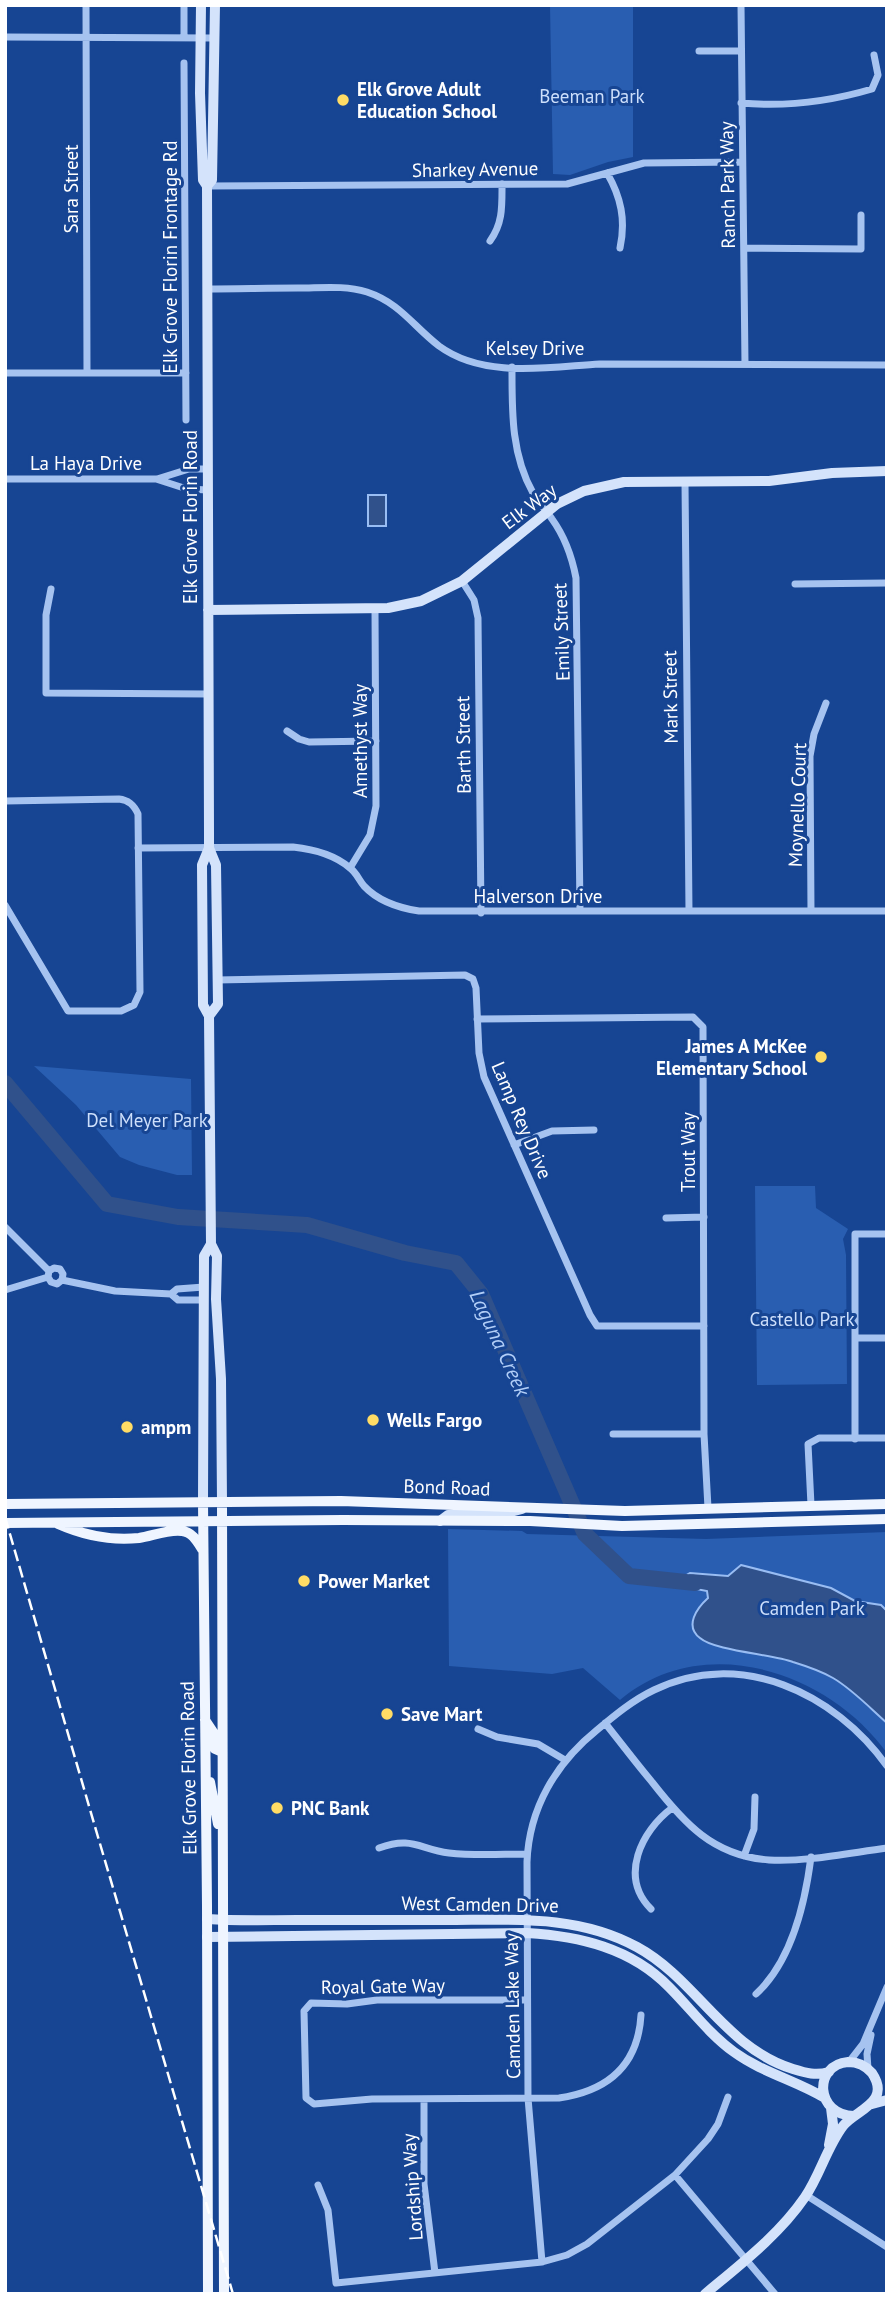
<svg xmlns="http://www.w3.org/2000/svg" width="892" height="2299" viewBox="0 0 892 2299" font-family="'PT Sans',sans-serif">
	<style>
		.green { fill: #295eb1 }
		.water { fill: #30518b; stroke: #99bdf3; stroke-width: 2 }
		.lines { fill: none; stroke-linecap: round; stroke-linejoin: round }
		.river { stroke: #30518b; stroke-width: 16 }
		.street { stroke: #a6c3f0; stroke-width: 7 }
		.secondary { stroke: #d4e3fb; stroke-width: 10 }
		.primary { stroke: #eff5ff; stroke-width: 10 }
		.rail { stroke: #fff; stroke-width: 2.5; stroke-dasharray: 12 5; stroke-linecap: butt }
		.poi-dot { fill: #ffdc65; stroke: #174593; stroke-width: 2.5 }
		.labels { text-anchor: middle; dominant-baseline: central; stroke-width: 6; stroke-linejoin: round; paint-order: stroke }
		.poi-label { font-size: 19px; font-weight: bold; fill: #fff; stroke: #174593; text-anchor: start }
		.park-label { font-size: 19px; fill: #cddffb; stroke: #174593 }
		.street-label { font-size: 19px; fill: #fff; stroke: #174593 }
		.water-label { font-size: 21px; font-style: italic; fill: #b2cef7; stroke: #174593 }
	</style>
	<rect width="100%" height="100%" fill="#174593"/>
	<path class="green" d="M550,5H633V157L608,162L570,175L553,174Z
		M34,1066L191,1079L192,1175H177L139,1165L120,1157L76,1105Z
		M755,1186H815L816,1208L848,1229L843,1239L846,1255L847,1384L757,1385Z
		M448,1529L522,1531L527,1534L706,1539L887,1532V1753C828,1671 703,1630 620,1700L583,1668L552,1674L449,1666Z"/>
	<path class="water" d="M368,495H386V526H368Z
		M741,1565L831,1588L855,1601L881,1605L887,1611V1723C870,1708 852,1689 833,1678C821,1671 806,1666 793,1662C771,1654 715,1651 700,1638C684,1626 697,1608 708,1598L707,1591L686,1587L676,1581L690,1573L728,1576Z"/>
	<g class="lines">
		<path class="river" d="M5,1083L107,1204L178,1217L307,1225L405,1253L456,1263L481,1294L585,1534L629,1576L695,1583"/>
		<path class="street" d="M86,5L87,372
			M741,5L745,364
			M5,37L213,38
			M184,38V5
			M699,51H741
			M184,63L186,420
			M741,103C786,107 828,102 872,89L878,75L874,55
			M607,173C621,197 626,220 620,248
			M207,186L567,184L644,163L741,162
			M490,241C503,223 502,206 502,184
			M745,248L861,249V215
			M207,289C237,289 267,288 298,288C321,288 344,285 367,292C400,303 413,326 439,346C484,379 548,367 600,364L887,365
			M512,367C512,411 511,454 533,493C538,502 546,510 552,519C565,537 572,557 576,578L580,911
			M5,373H186
			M5,479H156L187,489L208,490
			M157,479L189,469H207
			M685,482L689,911
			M462,581L474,600L478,618L481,913
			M795,584L887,583
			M51,589L46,615V693L208,694
			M287,731L299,739L309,742L376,741
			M5,801L119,799C129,800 134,805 138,814L140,992L134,1005L121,1011H68L5,905
			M138,848L293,847C312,849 335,855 350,868C356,872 359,880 364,886C378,901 399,908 419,911H887
			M350,868L370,835L376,806L375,609
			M811,911L810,756L814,734L826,703
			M217,980L465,975L473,979L476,988L479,1053L484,1077L590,1315L597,1326H704
			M477,1019L693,1017L703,1027L704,1434L708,1508
			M514,1145L552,1131L594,1130
			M666,1218L704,1217
			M5,1227L49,1271L48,1277L51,1282L57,1284L62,1280L63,1274L60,1269L54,1268L49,1271
			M62,1280L115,1291L171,1294L178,1300H204
			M5,1290L48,1277
			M171,1294L177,1289L204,1287
			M856,1338H887
			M613,1434H704
			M855,1439V1234H887
			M811,1505L808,1444L819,1438H887
			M605,1723C621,1743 636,1763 652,1782C684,1823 713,1856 769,1860C807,1862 849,1853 887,1848
			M478,1729L497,1737L538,1744L565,1760
			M379,1848C412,1836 419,1849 449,1853C475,1856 502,1854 527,1854
			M744,1856L754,1829L755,1797
			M651,1909C619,1877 641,1831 672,1808
			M756,1994C792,1961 805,1904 811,1857
			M527,2000H377L347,2004L311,2003L304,2011L306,2098L314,2104L372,2099L559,2098C607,2091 638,2066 641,2015
			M849,2062L863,2044L887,1987
			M868,2069L867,2054L871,2035
			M424,2099V2184L435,2273
			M675,2175L775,2294
			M318,2185L328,2210L336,2283L542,2262L567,2255L587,2244L675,2175L708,2139L718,2124L728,2097
			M806,2195L887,2247
			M542,2262L528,2098L527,1862C529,1808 556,1763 597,1730C615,1715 633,1700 654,1690C740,1648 835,1693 887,1766"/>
		<path class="secondary" d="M201,5L200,93L203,180L207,186L209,833V848L202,865L203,1005L209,1016L211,1244L217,1256L216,1299L221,1379L222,1502
			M207,186L212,180L215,5
			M208,610L388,608L421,601L462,581L557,504L584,491L624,482L769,481L832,473L887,471
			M209,848L216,865L218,1004L209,1016
			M203,1502L204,1256L211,1244
			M440,1521L448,1515L502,1514L522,1509
			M207,1919C237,1921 267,1920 297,1920C346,1920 396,1920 445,1920C511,1920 577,1914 637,1947C696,1979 725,2048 793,2069C806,2073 816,2076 829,2072
			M207,1937L527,1933C579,1936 631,1948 669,1987C691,2009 709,2034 734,2052C763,2073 795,2080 825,2098
			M872,2104L887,2100
			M829,2145L833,2124L831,2108
			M705,2294C741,2264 779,2235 805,2197C820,2175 827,2147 843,2126C855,2110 892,2103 872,2073C866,2066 857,2062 848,2062C813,2065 815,2115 854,2116"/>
		<path class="primary" d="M203,1502L207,1906L208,2294
			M222,1502L224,2294
			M5,1504L341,1501L625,1511L887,1504
			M5,1523L343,1520L530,1521L622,1526L887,1519
			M58,1524C83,1535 111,1541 139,1538C152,1536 169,1529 182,1531C192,1532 197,1541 202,1549
			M205,1720L213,1732V1745L215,1749L222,1752
			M210,1782L218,1824"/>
		<path class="rail" d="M5,1517L98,1837L233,2294"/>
	</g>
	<g class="poi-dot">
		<circle cx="343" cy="100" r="7"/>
		<circle cx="821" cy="1057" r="7"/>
		<circle cx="373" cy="1420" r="7"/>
		<circle cx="127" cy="1427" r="7"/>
		<circle cx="304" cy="1581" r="7"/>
		<circle cx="387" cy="1714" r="7"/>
		<circle cx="277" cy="1808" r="7"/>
	</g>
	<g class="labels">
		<g class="poi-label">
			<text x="357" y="89">Elk Grove Adult<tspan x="357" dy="22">Education School</tspan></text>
			<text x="807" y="1046" text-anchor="end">James A McKee<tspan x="807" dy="22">Elementary School</tspan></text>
			<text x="387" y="1420">Wells Fargo</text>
			<text x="141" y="1427">ampm</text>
			<text x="318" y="1581">Power Market</text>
			<text x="401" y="1714">Save Mart</text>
			<text x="291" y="1808">PNC Bank</text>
		</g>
		<g class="park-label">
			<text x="592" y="96">Beeman Park</text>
			<text x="147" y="1120">Del Meyer Park</text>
			<text x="802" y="1319">Castello Park</text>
			<text x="812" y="1608">Camden Park</text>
		</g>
		<g class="street-label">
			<text transform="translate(475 169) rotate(-1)">Sharkey Avenue</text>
			<text transform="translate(727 185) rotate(-91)">Ranch Park Way</text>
			<text transform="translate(71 189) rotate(-90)">Sara Street</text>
			<text transform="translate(170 257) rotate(-90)">Elk Grove Florin Frontage Rd</text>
			<text x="535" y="348">Kelsey Drive</text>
			<text x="86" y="463">La Haya Drive</text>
			<text transform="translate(529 506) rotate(-37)">Elk Way</text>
			<text transform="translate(190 517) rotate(-90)">Elk Grove Florin Road</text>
			<text transform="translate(561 632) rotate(-92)">Emily Street</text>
			<text transform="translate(670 697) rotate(-91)">Mark Street</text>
			<text transform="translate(360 741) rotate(-90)">Amethyst Way</text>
			<text transform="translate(463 745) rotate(-91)">Barth Street</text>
			<text transform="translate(797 805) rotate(-88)">Moynello Court</text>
			<text x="538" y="896">Halverson Drive</text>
			<text transform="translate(522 1120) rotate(67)">Lamp Rey Drive</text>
			<text transform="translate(688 1152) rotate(-90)">Trout Way</text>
			<text transform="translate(447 1487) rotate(2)">Bond Road</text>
			<text transform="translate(188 1768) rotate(-91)">Elk Grove Florin Road</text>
			<text transform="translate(480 1904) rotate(1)">West Camden Drive</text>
			<text transform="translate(383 1986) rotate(-1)">Royal Gate Way</text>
			<text transform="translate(512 2006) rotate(-91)">Camden Lake Way</text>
			<text transform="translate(412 2187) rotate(-94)">Lordship Way</text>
		</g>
		<g class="water-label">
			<text transform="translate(500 1343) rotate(65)">Laguna Creek</text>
		</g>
	</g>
	<rect width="892" height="2299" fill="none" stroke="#ffffff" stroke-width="14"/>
</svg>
